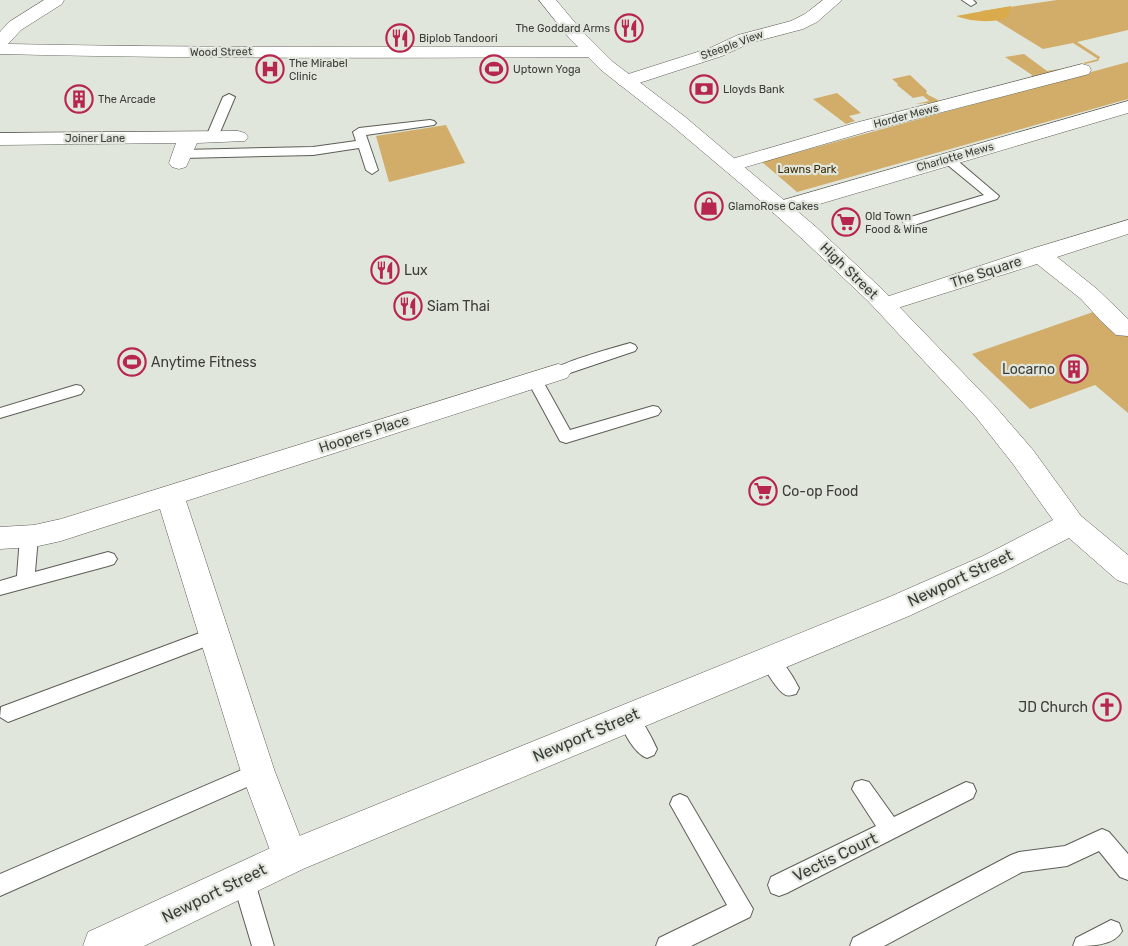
<svg xmlns="http://www.w3.org/2000/svg" width="1128" height="946" viewBox="0 0 1128 946" font-family="Rubik,sans-serif">
	<style>
		.green { fill: #d1ad69 }
		.forest { fill: #daab4d }
		.lines { fill: none; stroke-linecap: round; stroke-linejoin: round }
		.lane-casing { stroke: #5b5f57; stroke-width: 2 }
		.street-casing { stroke: #5b5f57; stroke-width: 1 }
		.secondary-casing { stroke: #5b5f57; stroke-width: 1 }
		.lane { fill: #fff; fill-rule: evenodd }
		.street { fill: #fff; fill-rule: evenodd }
		.secondary { fill: #fff; fill-rule: evenodd }
		.labels { text-anchor: middle; dominant-baseline: central; stroke-width: 4.5; stroke-linejoin: round; paint-order: stroke }
		.far-poi-label { font-size: 11px; fill: #3b3d39; stroke: #e1e6dd; text-anchor: start }
		.far-street-label { font-size: 11px; fill: #3b3d39; stroke: #e1e6dd }
		.far-park-label { font-size: 11px; fill: #3b2900; stroke: #e1e6dd }
		.poi-label { font-size: 14px; fill: #3b3d39; stroke: #e1e6dd; text-anchor: start }
		.street-label { font-size: 14px; fill: #3b3d39; stroke: #e1e6dd }
		.near-street-label { font-size: 16px; fill: #3b3d39; stroke: #e1e6dd }
	</style>
	<rect width="100%" height="100%" fill="#e1e6dd"/>
	<path class="green" d="M1057,0H1128V30L1077,42L1100,57L1098,61L1085,64L1083,63L1098,59L1073,43L1043,49L981,11Z
		M1024,54L1047,71L1066,68L1031,77L1032,75L1005,57Z
		M1128,62V99L797,192L762,162Z
		M910,75L927,91L926,93C930,97 935,97 940,102L915,104L929,101L923,96L913,98L897,85L898,84L892,79Z
		M837,93L861,113L849,116L855,121L846,124L813,99Z
		M446,125L465,163L389,182L376,136Z
		M1096,311L1128,332V413L1095,385L1030,409L972,354Z"/>
	<path class="forest" d="M1011,6L1007,18C990,23 973,22 956,16Z"/>
	<g class="lines">
		<g class="lane-casing">
			<path id="lane" d="M962,0H973L976,3L971,6Z
				M229,94L235,97L218,137L216,139H208L206,137L223,97Z
				M430,120L434,121L436,123L434,125L366,135L378,170L372,174L366,170L359,148L313,155L183,158L177,154L183,150L313,147L356,141L353,132L359,128Z
				M948,155L952,156L999,196L997,199L914,225H904L903,222L904,219L984,195L944,162L942,159Z
				M630,343L635,345L637,348L635,351L558,377L553,376L551,372C556,363 617,347 630,343Z
				M535,375L540,376L570,430L653,406L658,407L661,411L658,415L566,443L560,441L527,380L530,376Z
				M76,385L81,386L84,390L81,394L0,418V408Z
				M29,530L35,532L38,537L35,572L108,552L114,554L117,559L114,564L108,566L0,595V581L17,576L20,537L23,532Z
				M213,628L220,631L222,636L220,641L8,722L0,717L1,707Z
				M769,652C781,656 793,676 799,688L796,694C791,695 788,697 784,694C777,690 764,668 760,660L762,654Z
				M627,708C640,713 651,736 657,749L654,755L647,758C633,753 623,730 617,717L620,711Z
				M258,763L265,765L268,772L265,779L0,896V874Z
				M862,780L869,782L894,817L966,782L973,784L976,791L973,798L787,893L779,896L771,893L768,885L771,877L876,826L852,789L855,782Z
				M680,794L687,797L753,909L750,917L691,946H656L659,938L727,905L670,804L673,797Z
				M1102,829L1109,832L1128,854V880L1120,877L1099,851L1067,866L1022,872L884,946H850L853,938L1011,855L1019,852L1065,846Z
				M243,868L251,872L254,879L274,946H252L232,879L235,872Z
				M1111,920L1119,923L1122,931C1114,946 1091,946 1073,946L1076,938Z"/>
		</g>
		<g class="street-casing">
			<path id="street" d="M44,0H64L62,4L21,30L8,44C203,48 397,47 592,47L598,48L601,52L598,56L592,57C395,58 197,59 0,54V32L9,22Z
				M823,0H842L817,22L803,29L750,43L722,56L633,85L626,87L619,85L617,81L619,77L710,48L738,35L791,21L805,14Z
				M1082,64L1089,66L1091,70L1089,74L869,131L732,171L725,169L722,165L725,161L855,123Z
				M1128,101V113L789,213L781,214L773,213L770,208L773,203Z
				M238,131L245,133L248,137L245,141L197,143L186,167L179,169L172,167L169,163L176,143L0,145V133Z
				M1128,220V234L1057,257L1097,289L1128,319V336L1116,335L1100,320L1081,299L1037,264L885,312L877,310L873,305L877,300L1031,249Z
				M558,364L567,366L571,372L567,378L186,501L275,772L308,857L303,869L290,874L277,869L241,772L160,509L61,541L34,547L0,549V527L34,525L61,519Z"/>
		</g>
		<g class="secondary-casing">
			<path id="secondary" d="M539,0H556L582,31L613,62L684,116L761,181L815,226L884,291L994,405L1033,450L1081,516L1128,555V584L1117,580L1069,538L1003,572L909,616L303,869L144,946H83L88,932L277,845L887,598L983,556L1053,520L1013,464L976,417L868,301L799,236L747,189L670,124L601,70L570,39Z"/>
		</g>
		<use href="#lane" class="lane"/>
		<use href="#street" class="street"/>
		<use href="#secondary" class="secondary"/>
	</g>
	<defs>
		<g id="restaurant-ring" transform="scale(1.4375)"><circle r="9.5" fill="#e1e6dd" stroke="#b7264d" stroke-width="1.5"/><path d="M-5-6h1v4h1v-4h1v4h1v-4h1v5L-1.5 .5V6h-2V.5L-5-1ZM5-6V6H3V1.5H1.5Q1.5-4 5-6Z" fill="#b7264d"/></g>
		<g id="hospital-ring" transform="scale(1.4375)"><circle r="9.5" fill="#e1e6dd" stroke="#b7264d" stroke-width="1.5"/><path d="M-5-5h3v3.5h4V-5h3V5h-3V1.5h-4V5h-3Z" fill="#b7264d"/></g>
		<g id="stadium-ring" transform="scale(1.4375)"><circle r="9.5" fill="#e1e6dd" stroke="#b7264d" stroke-width="1.5"/><path d="M0-5a6.5 5 0 1 0 0 10a6.5 5 0 1 0 0-10ZM-3.5-1.8h7v3.6h-7Z" fill="#b7264d"/></g>
		<g id="bank-ring" transform="scale(1.4375)"><circle r="9.5" fill="#e1e6dd" stroke="#b7264d" stroke-width="1.5"/><path d="M-6-4H6V4H-6ZM0-2.3a2.3 2.3 0 1 0 0 4.6a2.3 2.3 0 1 0 0-4.6Z" fill="#b7264d"/></g>
		<g id="building-ring" transform="scale(1.4375)"><circle r="9.5" fill="#e1e6dd" stroke="#b7264d" stroke-width="1.5"/><path d="M-4-6H4V6H1V3H-1V6H-4ZM-2.5-4.3h1.7v1.8h-1.7ZM.8-4.3h1.7v1.8H.8ZM-2.5-1h1.7V.8h-1.7ZM.8-1h1.7V.8H.8Z" fill="#b7264d"/></g>
		<g id="shop-ring" transform="scale(1.4375)"><circle r="9.5" fill="#e1e6dd" stroke="#b7264d" stroke-width="1.5"/><path d="M-5-2.5h2.3a2.7 3.5 0 0 1 5.4 0H5L5.5 6h-11ZM-1.5-2.5h3a1.5 2.3 0 0 0-3 0Z" fill="#b7264d"/></g>
		<g id="supermarket-ring" transform="scale(1.4375)"><circle r="9.5" fill="#e1e6dd" stroke="#b7264d" stroke-width="1.5"/><path d="M-6-5.5h2.5l.6 2H6L4.5 2H-2.5L-4.4-4H-6ZM-1.5 3.2a1.3 1.3 0 1 0 .1 0ZM3 3.2a1.3 1.3 0 1 0 .1 0Z" fill="#b7264d"/></g>
		<g id="church-ring" transform="scale(1.4375)"><circle r="9.5" fill="#e1e6dd" stroke="#b7264d" stroke-width="1.5"/><path d="M-1.2-6h2.4v3.5h3.3v2.4h-3.3V6h-2.4V-.1h-3.3v-2.4h3.3Z" fill="#b7264d"/></g>
	</defs>
	<g fill-rule="evenodd">
		<use href="#restaurant-ring" x="629" y="28"/>
		<use href="#restaurant-ring" x="400" y="38"/>
		<use href="#hospital-ring" x="270" y="69"/>
		<use href="#stadium-ring" x="494" y="69"/>
		<use href="#bank-ring" x="704" y="89"/>
		<use href="#building-ring" x="79" y="99"/>
		<use href="#shop-ring" x="709" y="206"/>
		<use href="#supermarket-ring" x="846" y="222"/>
		<use href="#restaurant-ring" x="385" y="270"/>
		<use href="#restaurant-ring" x="408" y="306"/>
		<use href="#stadium-ring" x="132" y="362"/>
		<use href="#building-ring" x="1074" y="369"/>
		<use href="#supermarket-ring" x="763" y="491"/>
		<use href="#church-ring" x="1107" y="707"/>
	</g>
	<g class="labels">
		<g class="far-poi-label">
			<text x="610" y="28" text-anchor="end">The Goddard Arms</text>
			<text x="419" y="38">Biplob Tandoori</text>
			<text x="289" y="63">The Mirabel<tspan x="289" dy="13">Clinic</tspan></text>
			<text x="513" y="69">Uptown Yoga</text>
			<text x="723" y="89">Lloyds Bank</text>
			<text x="98" y="99">The Arcade</text>
			<text x="728" y="206">GlamoRose Cakes</text>
			<text x="865" y="216">Old Town<tspan x="865" dy="13">Food &amp; Wine</tspan></text>
		</g>
		<g class="far-street-label">
			<text transform="translate(732 45) rotate(-20)">Steeple View</text>
			<text transform="translate(221 52) rotate(-1)">Wood Street</text>
			<text transform="translate(906 116) rotate(-15)">Horder Mews</text>
			<text x="95" y="138">Joiner Lane</text>
			<text transform="translate(955 157) rotate(-16)">Charlotte Mews</text>
		</g>
		<g class="far-park-label">
			<text x="807" y="169">Lawns Park</text>
		</g>
		<g class="poi-label">
			<text x="404" y="270">Lux</text>
			<text x="427" y="306">Siam Thai</text>
			<text x="151" y="362">Anytime Fitness</text>
			<text x="1055" y="369" text-anchor="end">Locarno</text>
			<text x="782" y="491">Co-op Food</text>
			<text x="1088" y="707" text-anchor="end">JD Church</text>
		</g>
		<g class="street-label">
			<text transform="translate(849 271) rotate(44)">High Street</text>
			<text transform="translate(986 272) rotate(-18)">The Square</text>
			<text transform="translate(364 434) rotate(-18)">Hoopers Place</text>
		</g>
		<g class="near-street-label">
			<text transform="translate(960 578) rotate(-25)">Newport Street</text>
			<text transform="translate(586 735) rotate(-23)">Newport Street</text>
			<text transform="translate(835 857) rotate(-26)">Vectis Court</text>
			<text transform="translate(214 893) rotate(-26)">Newport Street</text>
		</g>
	</g>
</svg>
